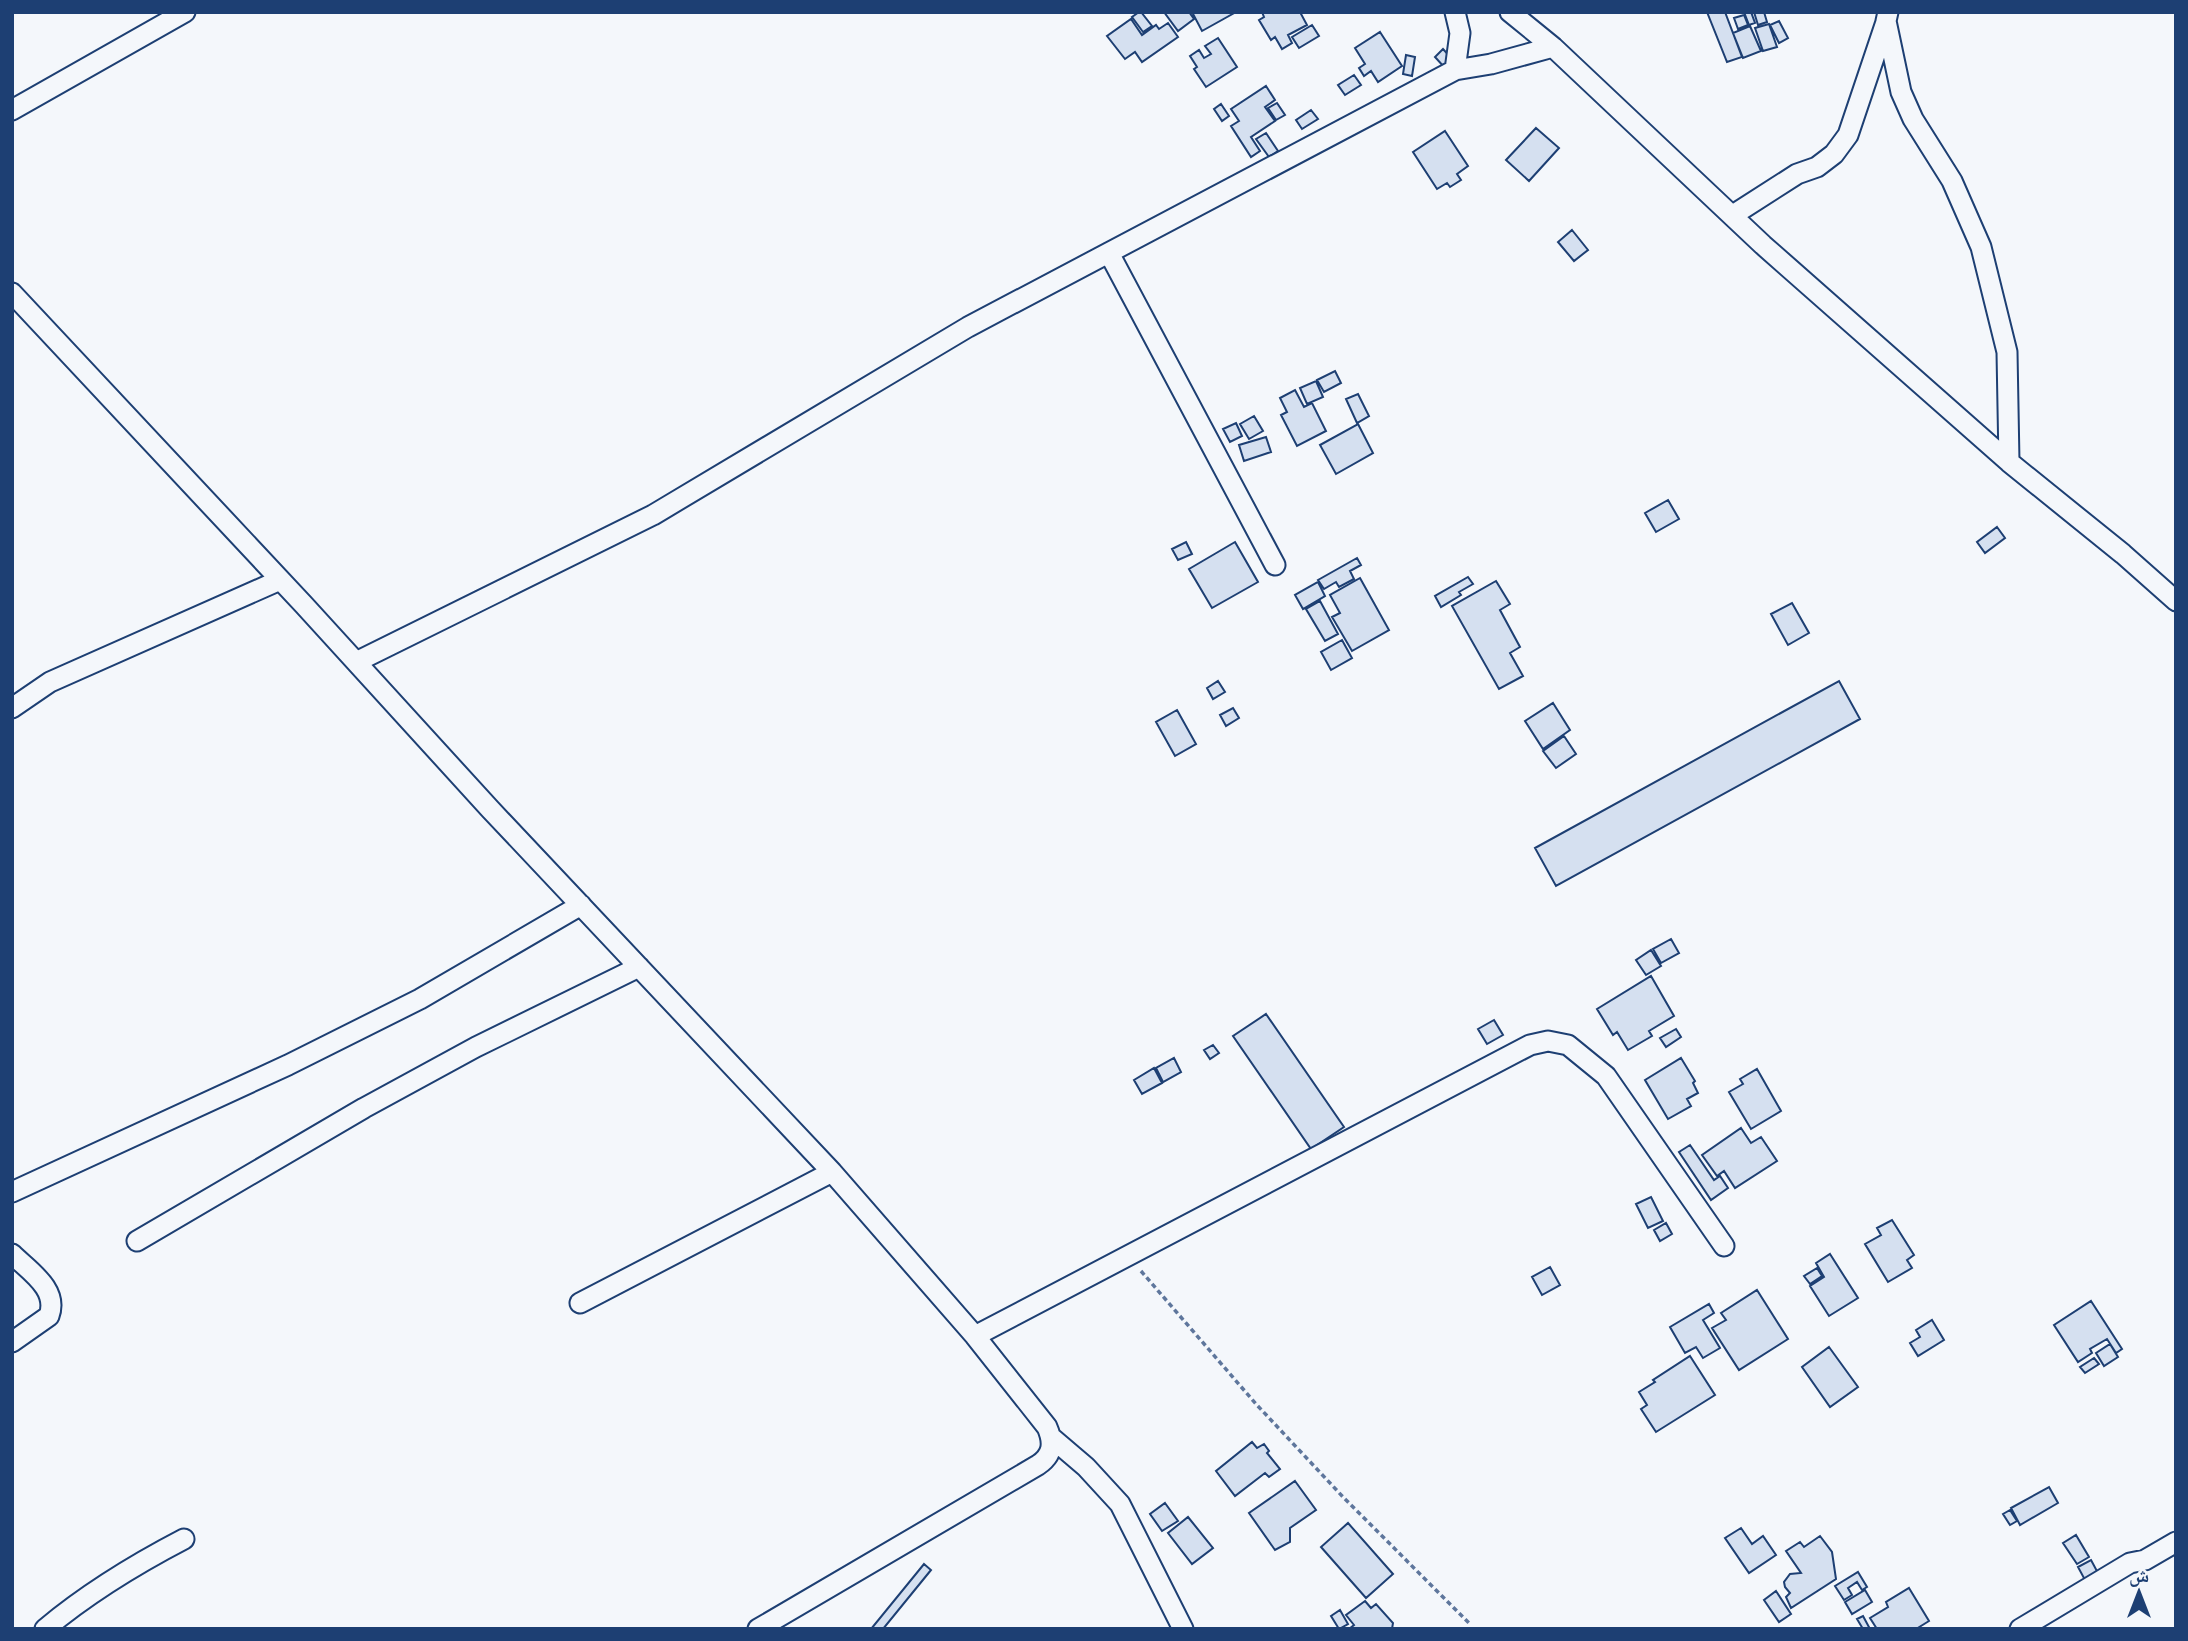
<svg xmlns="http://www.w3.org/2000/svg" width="2188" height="1641" viewBox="0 0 2188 1641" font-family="'Archivo Narrow','Noto Naskh Arabic',sans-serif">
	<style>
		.building { fill: #d5e0f0; stroke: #1d3f73; stroke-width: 2 }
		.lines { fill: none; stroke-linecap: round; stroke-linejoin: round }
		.street-casing { stroke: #1d3f73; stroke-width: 23 }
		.path { stroke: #5e769c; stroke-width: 3.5; stroke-dasharray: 5 3.5; stroke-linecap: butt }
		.street { stroke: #f4f7fb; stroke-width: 19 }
	</style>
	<rect width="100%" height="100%" fill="#f4f7fb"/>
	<path class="building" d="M1139,12H1141L1152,26L1143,32L1132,17Z
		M1164,12H1189L1194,19L1178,31Z
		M1192,12H1236L1202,31Z
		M1262,12H1300L1307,25L1288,35L1292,43L1282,49L1275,37L1271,40L1259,20L1264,17Z
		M1707,12H1725L1742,57L1727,62Z
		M1744,12H1751L1755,23L1749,25Z
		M1754,12H1764L1767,22L1758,25Z
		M1744,15L1748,25L1738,29L1734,18Z
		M1131,19L1142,35L1156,25L1159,29L1168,23L1178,37L1142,62L1135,52L1125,59L1107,36Z
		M1779,21L1788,38L1779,43L1770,25Z
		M1769,24L1777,47L1763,51L1755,28Z
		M1312,25L1319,36L1299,48L1292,37Z
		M1750,26L1761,51L1743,58L1733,33Z
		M1380,32L1402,66L1378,82L1371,71L1364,76L1359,68L1365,64L1355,48Z
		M1218,38L1237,67L1206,87L1194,69L1197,67L1190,56L1199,50L1204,58L1211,54L1205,46Z
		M1443,49L1453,60L1445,68L1435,57Z
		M1406,55L1415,57L1412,76L1403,74Z
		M1354,75L1361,85L1345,95L1338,85Z
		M1266,86L1275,100L1265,107L1275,121L1251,137L1260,151L1251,157L1231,126L1239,121L1231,109Z
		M1277,103L1285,115L1276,120L1268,108Z
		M1221,104L1229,116L1222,121L1214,109Z
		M1311,110L1318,119L1302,129L1296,120Z
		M1536,128L1559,148L1529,181L1506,160Z
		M1445,131L1468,166L1457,174L1461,180L1450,187L1447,183L1437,189L1413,152Z
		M1266,133L1278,151L1269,157L1256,139Z
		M1572,230L1588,250L1574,261L1558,242Z
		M1335,371L1341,383L1324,392L1317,380Z
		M1316,381L1323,397L1307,404L1300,388Z
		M1295,390L1304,407L1312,403L1326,431L1297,446L1281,415L1287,412L1280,398Z
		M1358,394L1369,416L1357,423L1346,399Z
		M1254,416L1263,431L1249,439L1240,424Z
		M1236,423L1242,436L1230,442L1223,429Z
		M1358,424L1373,453L1336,474L1320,445Z
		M1266,437L1271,452L1244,461L1239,445Z
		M1668,500L1679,519L1656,532L1645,513Z
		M1997,527L2005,538L1985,553L1977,542Z
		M1186,542L1192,554L1178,560L1172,549Z
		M1235,542L1258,582L1212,608L1189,569Z
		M1357,558L1361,565L1350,571L1354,579L1339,587L1336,582L1324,589L1318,580Z
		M1468,577L1473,584L1459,592L1461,595L1441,607L1435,596Z
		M1360,578L1389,630L1352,651L1332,617L1340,613L1330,595Z
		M1496,581L1510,604L1500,610L1520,647L1510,653L1523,676L1499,689L1452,606Z
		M1318,582L1325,596L1303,609L1295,595Z
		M1320,601L1338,634L1325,641L1306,609Z
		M1792,603L1809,633L1788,645L1771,614Z
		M1342,640L1352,658L1331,670L1321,652Z
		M1218,681L1225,692L1213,699L1207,688Z
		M1839,681L1860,719L1556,886L1535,848Z
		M1553,703L1570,730L1543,749L1525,721Z
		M1233,708L1239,718L1226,726L1220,715Z
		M1177,710L1196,744L1175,756L1156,722Z
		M1564,736L1576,754L1556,768L1543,751Z
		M1671,939L1679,953L1661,963L1653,949Z
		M1651,950L1661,966L1646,975L1636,960Z
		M1651,976L1674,1016L1649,1031L1652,1036L1628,1050L1617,1032L1613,1035L1597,1009Z
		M1266,1014L1344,1127L1311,1149L1233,1036Z
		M1494,1020L1503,1035L1487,1044L1478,1029Z
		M1676,1029L1681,1037L1666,1047L1660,1038Z
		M1213,1045L1219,1053L1210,1059L1204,1050Z
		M1174,1058L1181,1072L1163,1082L1156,1068Z
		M1681,1058L1695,1081L1693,1083L1698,1093L1687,1099L1691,1106L1668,1119L1645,1080Z
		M1154,1068L1162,1083L1142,1094L1134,1080Z
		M1757,1069L1781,1111L1751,1129L1729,1092L1743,1084L1740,1079Z
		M1741,1128L1751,1143L1761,1137L1777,1161L1735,1188L1724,1171L1717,1176L1702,1155Z
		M1690,1145L1714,1180L1720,1176L1728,1188L1711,1200L1679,1152Z
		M1651,1197L1663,1221L1648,1228L1636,1204Z
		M1892,1220L1914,1255L1907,1260L1912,1268L1888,1282L1865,1244L1881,1235L1877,1228Z
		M1666,1223L1672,1234L1660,1241L1654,1230Z
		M1830,1254L1858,1298L1829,1316L1810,1286L1824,1277L1816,1263Z
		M1550,1267L1560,1285L1542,1295L1532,1277Z
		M1817,1268L1822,1276L1810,1284L1804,1276Z
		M1757,1290L1788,1339L1739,1370L1712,1328L1726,1320L1721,1313Z
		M2091,1301L2122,1349L2116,1353L2107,1339L2090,1349L2092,1353L2078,1362L2054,1325Z
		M1709,1304L1714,1313L1703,1320L1720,1348L1703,1358L1696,1347L1685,1353L1670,1327Z
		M1932,1320L1944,1340L1918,1356L1910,1343L1920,1337L1916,1330Z
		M2110,1344L2118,1357L2104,1366L2096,1353Z
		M1829,1347L1858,1387L1830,1407L1802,1367Z
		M1690,1356L1715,1395L1656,1432L1641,1409L1647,1405L1639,1392L1655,1382L1653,1380Z
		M2094,1358L2099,1364L2085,1373L2080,1367Z
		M1252,1442L1257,1448L1264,1444L1269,1451L1267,1453L1280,1469L1269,1477L1265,1473L1235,1496L1216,1471Z
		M1295,1481L1316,1510L1290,1528V1542L1275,1550L1249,1513Z
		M2049,1487L2058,1503L2020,1525L2011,1508Z
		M1165,1503L1178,1521L1162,1531L1150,1514Z
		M2010,1510L2017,1521L2010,1525L2003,1514Z
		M1188,1517L1213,1548L1192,1564L1168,1533Z
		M1348,1523L1393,1574L1366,1598L1321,1547Z
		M1741,1528L1752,1544L1763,1536L1776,1555L1749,1573L1725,1538Z
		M2076,1535L2089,1557L2077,1564L2063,1543Z
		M1820,1536L1832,1552L1836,1579L1791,1608L1786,1597L1790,1593L1785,1587L1784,1582L1790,1574L1801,1573L1786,1551L1800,1542L1804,1547Z
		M2091,1560L2098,1573L2085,1580L2078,1567Z
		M924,1564L931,1570L883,1629H871Z
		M1858,1572L1867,1587L1862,1590L1857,1582L1848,1588L1852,1595L1844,1600L1835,1586Z
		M1909,1588L1929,1621L1916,1629H1877L1870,1618L1888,1607L1886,1602Z
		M1865,1590L1872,1602L1852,1614L1845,1602Z
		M1776,1591L1791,1614L1779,1622L1764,1600Z
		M1365,1601L1371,1608L1376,1604L1393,1623L1392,1629H1349L1354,1625L1346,1615Z
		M1340,1610L1348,1624L1339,1629L1331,1616Z
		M1863,1616L1870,1629H1863L1857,1619Z"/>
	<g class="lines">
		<g class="street-casing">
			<path id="street" d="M1455,12L1460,33L1455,70
				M1510,12L1553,47L1763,245L2009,462L2123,554L2176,601
				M1888,12L1886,21L1901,92L1913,119L1952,181L1981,247L2007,352L2009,462
				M12,110L185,12
				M1733,215L1797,174L1817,167L1834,154L1848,135L1886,22
				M1109,253L1275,565
				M12,293L304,605L490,809L832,1172L975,1336L1047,1427C1054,1443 1053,1455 1038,1465L758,1629
				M356,662L653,515L968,327L1455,70L1491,64L1553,47
				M12,708L50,682L280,580
				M12,1192L288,1065L420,999L581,905
				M137,1241L364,1108L476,1047L639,967
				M12,1254C29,1271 59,1289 49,1316L12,1342
				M580,1303L832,1172
				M975,1336L1530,1045L1548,1041L1568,1045L1606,1076L1724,1246
				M1052,1438L1086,1467L1120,1504L1183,1629
				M45,1629C88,1593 134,1565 184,1539
				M2020,1629L2130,1563L2145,1560L2176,1542"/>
		</g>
		<path class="path" d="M1141,1271L1256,1404L1344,1498L1469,1623"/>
		<use href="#street" class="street"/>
	</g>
	<rect width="2188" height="1641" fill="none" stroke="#1d3f73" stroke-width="28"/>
	<g transform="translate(2139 1592)" stroke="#f4f7fb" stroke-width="5" paint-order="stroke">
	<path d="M0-5L12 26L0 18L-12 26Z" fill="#1d3f73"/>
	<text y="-10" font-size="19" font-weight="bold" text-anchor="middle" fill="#1d3f73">ش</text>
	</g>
</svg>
